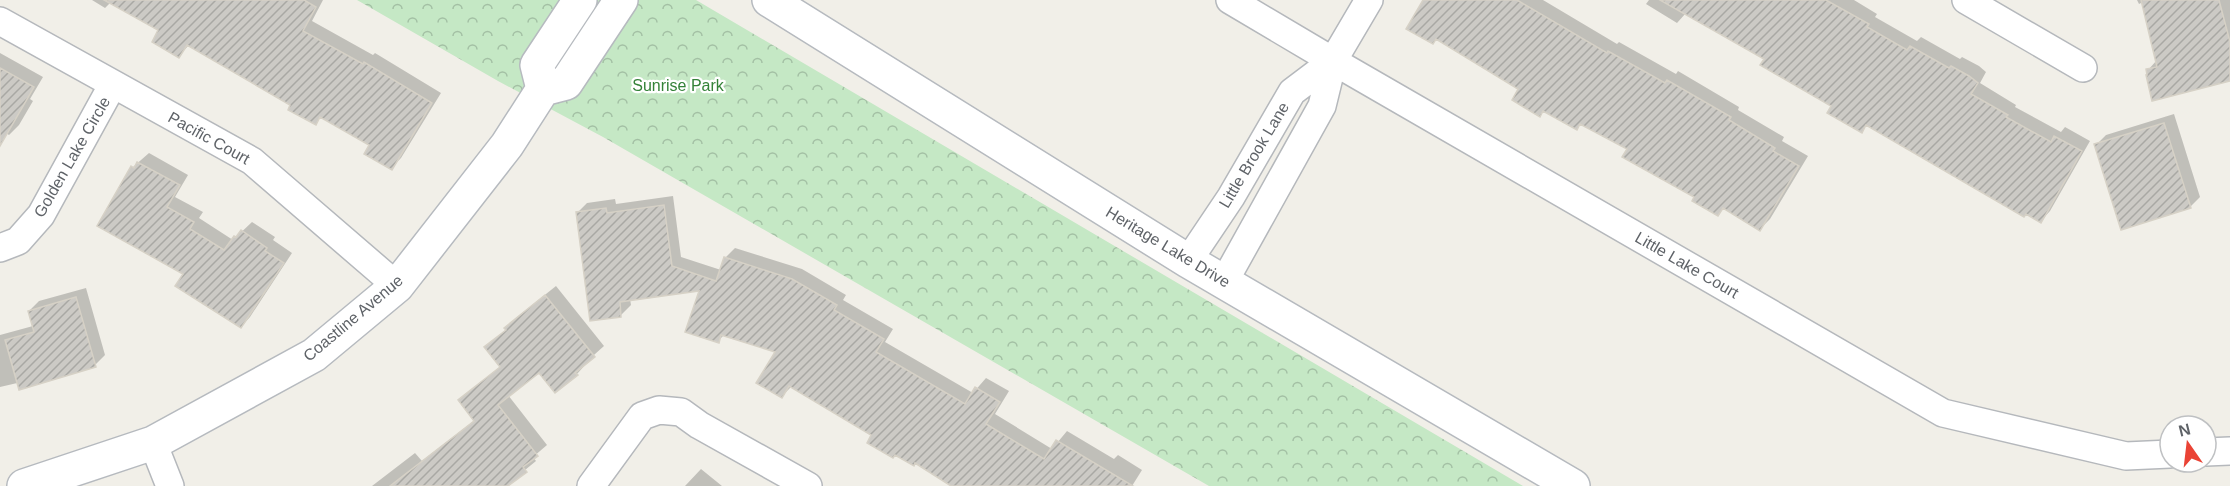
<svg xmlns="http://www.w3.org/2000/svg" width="2230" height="486" viewBox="0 0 2230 486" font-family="Helvetica,sans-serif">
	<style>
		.park { fill: url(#park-crowns) }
		.shadow { fill: #0003 }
		.building { fill: url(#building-hatch); stroke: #d6d1c6; stroke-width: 1.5 }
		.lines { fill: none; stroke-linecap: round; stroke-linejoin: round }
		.street-casing { stroke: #b5b8bc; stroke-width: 30 }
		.secondary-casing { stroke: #b6babf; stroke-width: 36 }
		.street { stroke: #fff; stroke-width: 27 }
		.secondary { stroke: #fff; stroke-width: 33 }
		.labels { text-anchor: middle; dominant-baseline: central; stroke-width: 4.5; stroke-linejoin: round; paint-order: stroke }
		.park-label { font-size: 16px; fill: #348238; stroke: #fff }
		.street-label { font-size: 16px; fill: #5f6368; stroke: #fff }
	</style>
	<defs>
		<pattern id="park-crowns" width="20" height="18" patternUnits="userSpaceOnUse" patternTransform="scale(1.5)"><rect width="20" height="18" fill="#c5e8c5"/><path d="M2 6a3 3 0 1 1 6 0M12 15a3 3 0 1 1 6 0" fill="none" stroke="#a3c0a4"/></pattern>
		<pattern id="building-hatch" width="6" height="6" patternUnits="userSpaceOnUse" patternTransform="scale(1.5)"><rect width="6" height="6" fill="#cccac5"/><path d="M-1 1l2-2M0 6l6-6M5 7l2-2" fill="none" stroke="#a9a8a4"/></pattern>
	</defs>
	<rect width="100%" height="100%" fill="#f1efe8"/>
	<path class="park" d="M357,0H696L1523,486H1209L603,137L498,81Z"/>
	<path class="shadow" d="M92,0H323L312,21L373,55L375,53L441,93L401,158L391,168L371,145L322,116L315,123L292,105L189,45L179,56L160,30L111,2L105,8Z
		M1425,0H1543L1617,44L1619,42L1676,74L1678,71L1739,107L1738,110L1784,137L1782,141L1808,156L1770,219L1760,229L1724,207L1718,214L1629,148L1582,123L1577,128L1545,110L1540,115L1520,89Z
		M1649,0H1854L1877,14L1875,17L1917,41L1921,37L1960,59L1962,57L1979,66L1986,72L1980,83L2016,105L2015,107L2061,132L2065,127L2090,141L2050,211L2041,221L1868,124L1861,131L1833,106L1766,59L1686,13L1677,23L1646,4Z
		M2137,0H2230V80L2148,70L2157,60L2143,2L2139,4Z
		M0,53L43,77L30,99L33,101L19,125L9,135L0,129Z
		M2174,114L2200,197L2190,207L2096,145L2106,135Z
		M149,153L188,175L175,197L203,212L199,218L233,240L252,222L275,237L273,240L292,253L250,317L241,327L185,273L99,225L133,167Z
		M673,196L681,257L721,270L725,258L735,248L802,269L846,295L843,300L893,329L885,342L973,393L986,378L1009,391L995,414L1052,449L1067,431L1114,459L1118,455L1142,470L1132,486H954L792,386L782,396L777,351L725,334L718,341L701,289L630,299L631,305L621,315L577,213L587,203L615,199L616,204Z
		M556,286L604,346L585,363L586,364L577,374L539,371L508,395L547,445L533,457L536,461L508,484L509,486H372L415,453L422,461L475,420L460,400L501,366L486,347L507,329L506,328L516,318Z
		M86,288L105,355L95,365L0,387V335L33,326L29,311L39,301Z
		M701,469L722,486H685Z"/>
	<path class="building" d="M104,0H304L316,7L303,31L363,64L364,62L432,103L392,170L364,154L369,145L320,117L316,125L288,110L290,105L187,45L179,58L152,42L158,30Z
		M1423,0H1517L1607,53L1608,51L1665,83L1667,80L1731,117L1729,120L1775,148L1773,151L1799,166L1760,231L1723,208L1718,216L1692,201L1694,197L1622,157L1627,149L1580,124L1577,130L1543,111L1540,117L1512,100L1518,89L1436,39L1433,44L1406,29Z
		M1660,0H1826L1869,24L1867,27L1907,50L1910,46L1949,68L1951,66L1969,76L1978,83L1971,94L2008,115L2006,117L2051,142L2054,136L2082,151L2041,223L2026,214L2024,217L1866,125L1862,133L1827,113L1831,106L1760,65L1764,59Z
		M2141,0H2219L2230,42V81L2152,101L2146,75H2147L2146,69L2157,67Z
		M0,68L34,87L0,146Z
		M2164,123L2191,208L2121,230L2094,144Z
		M137,162L180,185L167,207L194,222L190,229L224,250L234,236L236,237L241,230L267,248L265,251L284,263L241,328L175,286L183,274L97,226L131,166L134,168Z
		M664,205L672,266L716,281L724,257L792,279L837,305L834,310L884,339L876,352L965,404L975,387L1000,402L986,424L1044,459L1056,440L1133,486H951L915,463L914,466L895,455L893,458L867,443L871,435L789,386L782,398L756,383L775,352L721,335L719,343L685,332L699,291L620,302L621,317L590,321L576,212L606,208L607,213Z
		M545,295L595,357L575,373L578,375L555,393L539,373L498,405L538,456L523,467L527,472L508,486H390L474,421L458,400L500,367L484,347L506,330L504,328Z
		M76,297L96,367L19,390L5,340L34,332L28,311Z"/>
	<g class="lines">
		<g class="street-casing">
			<path id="street" d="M1230,0L1333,61L1943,413L2126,456L2170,454
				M1966,0L2083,68
				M0,21L252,161L397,286
				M0,248L18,241L41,215L113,84
				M1188,261L1231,197L1292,92L1333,61
				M1224,282L1322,106L1333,61L1369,0
				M153,443L170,486
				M2206,452L2230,451
				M591,486L642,416L659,410L681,412L699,425L808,486"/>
		</g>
		<g class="secondary-casing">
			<path id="secondary" d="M769,0L1188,261L1573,486
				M543,89L537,65L580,0
				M24,486L153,443L314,355L397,286L507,145L543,89L566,83L621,0"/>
		</g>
		<use href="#street" class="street"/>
		<use href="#secondary" class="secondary"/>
	</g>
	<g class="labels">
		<g class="park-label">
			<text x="678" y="85">Sunrise Park</text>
		</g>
		<g class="street-label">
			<text transform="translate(209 138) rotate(29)">Pacific Court</text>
			<text transform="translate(1254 155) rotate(-59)">Little Brook Lane</text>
			<text transform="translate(72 157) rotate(-60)">Golden Lake Circle</text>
			<text transform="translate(1168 247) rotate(31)">Heritage Lake Drive</text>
			<text transform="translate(1687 265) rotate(30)">Little Lake Court</text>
			<text transform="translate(353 318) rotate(-40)">Coastline Avenue</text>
		</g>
	</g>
	<g transform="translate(2188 444) rotate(346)"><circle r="28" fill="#ffffff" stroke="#bfc1c3" stroke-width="1.5"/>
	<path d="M0-4.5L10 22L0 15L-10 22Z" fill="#ea4335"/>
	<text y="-9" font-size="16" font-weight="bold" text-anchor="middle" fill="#5f6368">N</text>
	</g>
</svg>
